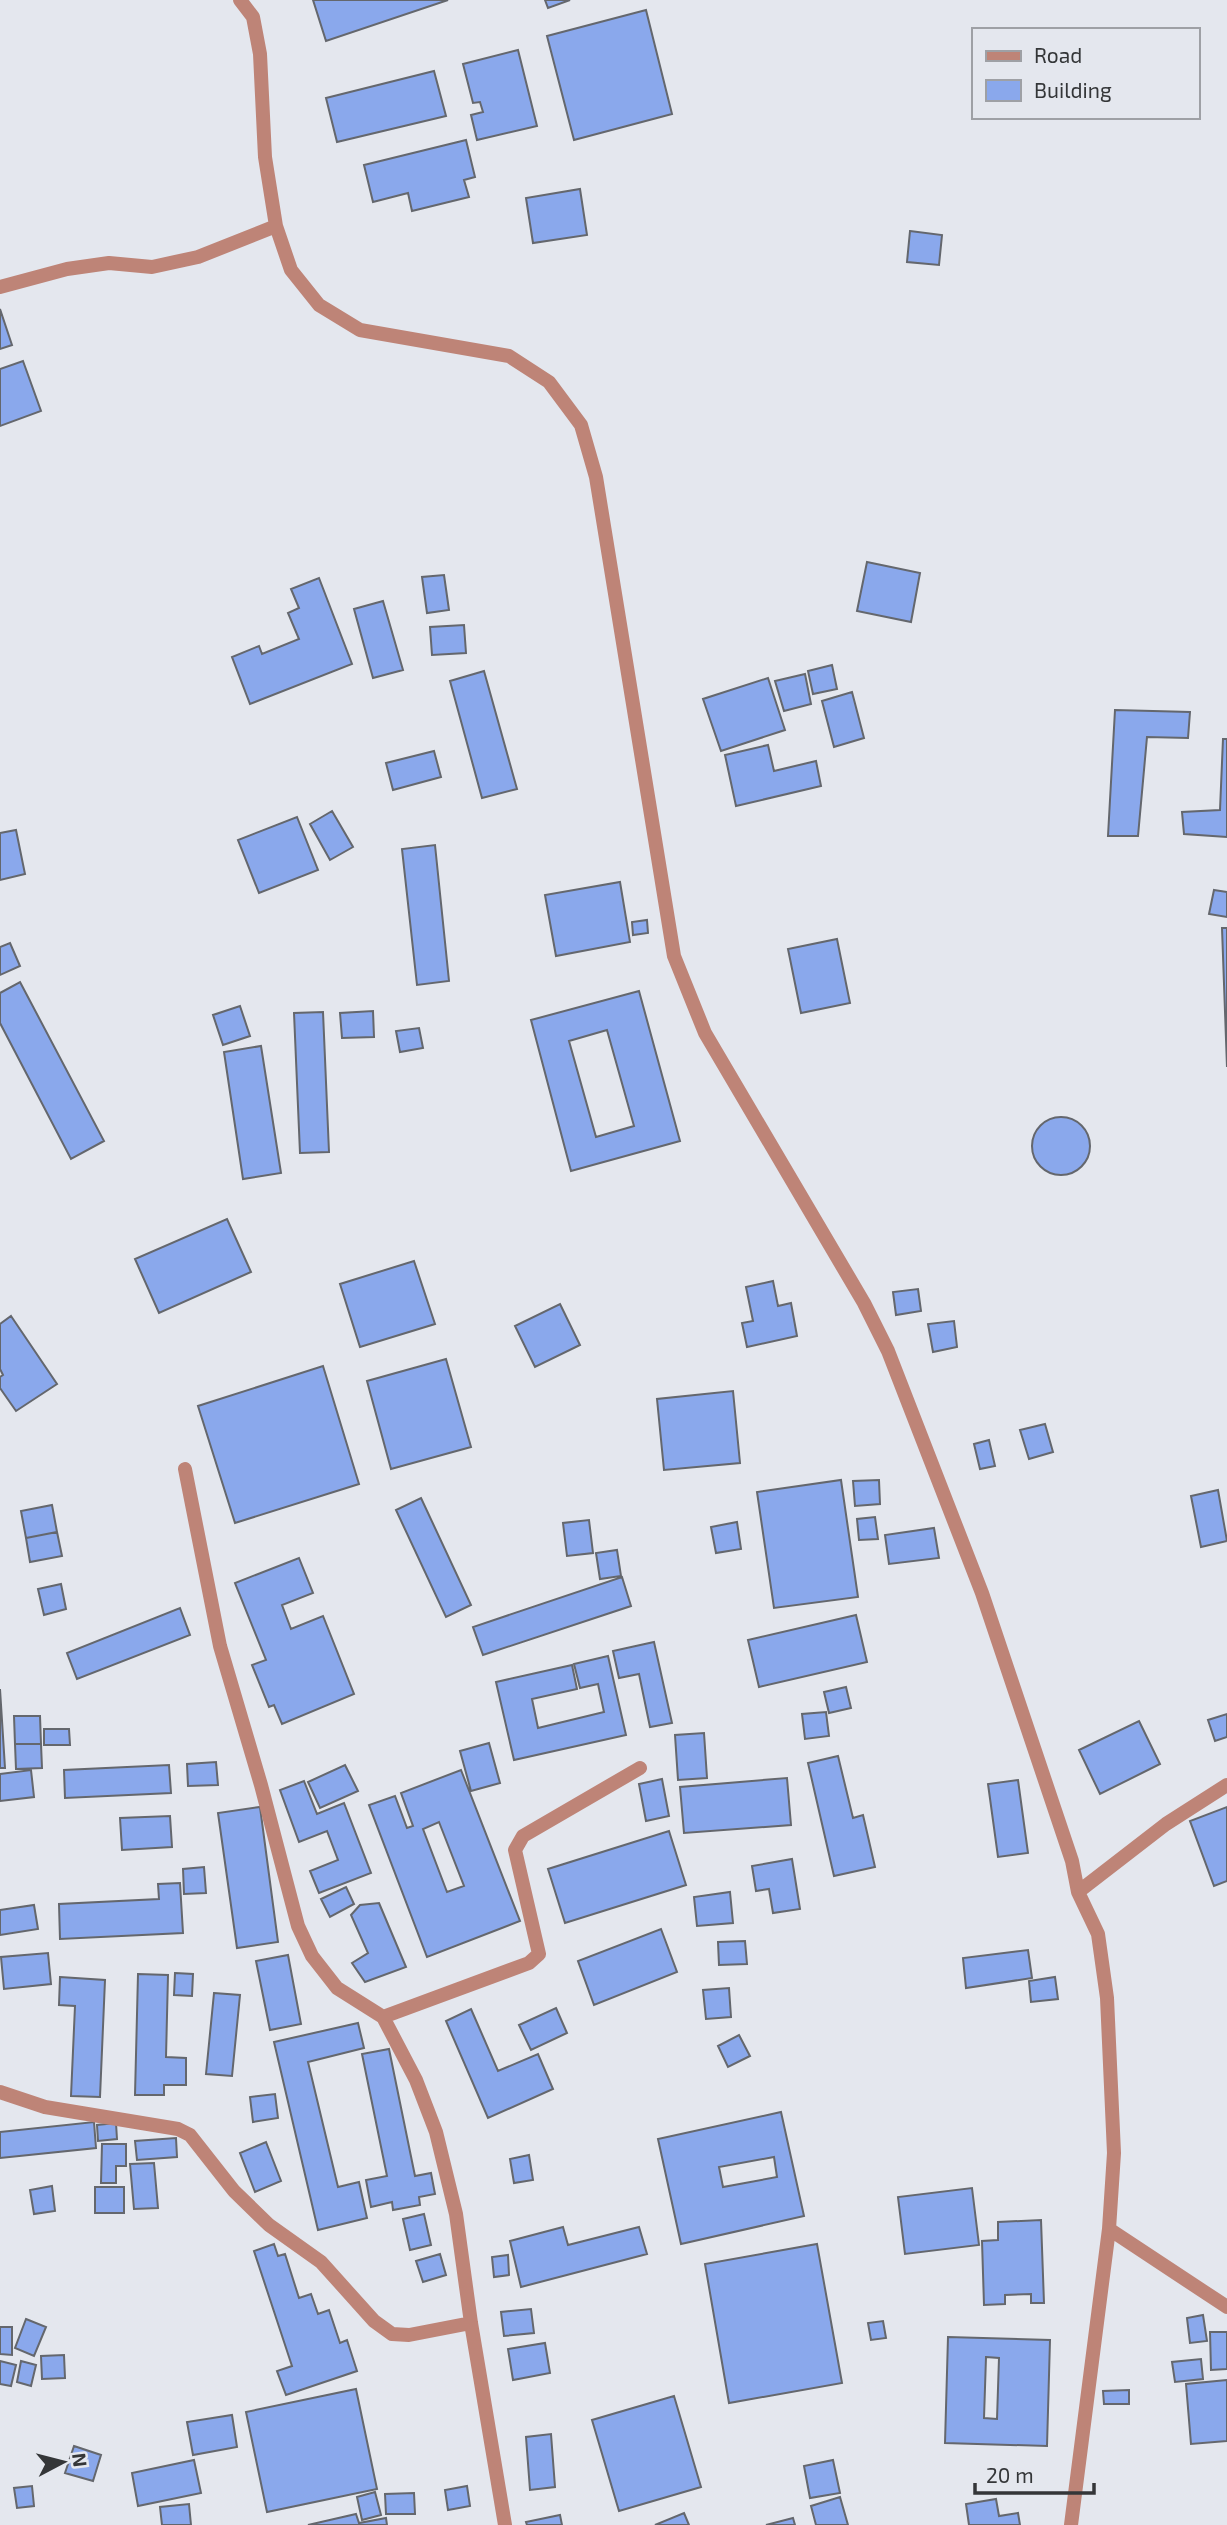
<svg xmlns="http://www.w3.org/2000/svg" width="1227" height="2525" viewBox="0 0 1227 2525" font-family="'Exo 2',sans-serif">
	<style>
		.building { fill: #8aa8ec; stroke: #64676d; stroke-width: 2; fill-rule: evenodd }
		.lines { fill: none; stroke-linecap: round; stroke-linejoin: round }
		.minor { stroke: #be8477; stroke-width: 14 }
	</style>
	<rect width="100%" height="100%" fill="#e4e7ee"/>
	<path class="building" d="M313,0H448L326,41Z
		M545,0H570L548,8Z
		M646,10L672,114L574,140L547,36Z
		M518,50L537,126L477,140L471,115L483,112L480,102L473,103L463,64Z
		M434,71L446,116L337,142L326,98Z
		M466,140L475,177L464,180L469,197L412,211L408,193L373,202L364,165Z
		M580,189L587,235L533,243L526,198Z
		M910,231L942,235L939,265L907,262Z
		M0,309L12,345L0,349Z
		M23,361L41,411L0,426V369Z
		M867,562L920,573L911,622L857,611Z
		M444,575L449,610L427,613L422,577Z
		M319,578L352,664L250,704L232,657L259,646L262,654L299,639L288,613L299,608L291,589Z
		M383,601L403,670L373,678L354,609Z
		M464,625L466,653L432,655L430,627Z
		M832,665L837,689L813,694L808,671Z
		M484,671L517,789L482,798L450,681Z
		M805,674L811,704L784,711L775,681Z
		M768,678L785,730L721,751L703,699Z
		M852,692L864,738L834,747L822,701Z
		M1115,710L1190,712L1188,738L1147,737L1138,836H1108Z
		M1223,739H1227V837L1184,834L1182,812L1220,810Z
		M768,745L774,771L816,761L821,786L736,806L725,755Z
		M434,751L441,777L393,790L386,763Z
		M332,811L353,847L330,860L310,824Z
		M297,817L318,870L259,893L238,840Z
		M16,830L25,874L0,880V833Z
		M435,845L449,981L417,985L402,849Z
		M620,882L630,942L556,956L545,895Z
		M1214,890L1227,892V917L1209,914Z
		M647,920L648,933L633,935L632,922Z
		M1222,928H1227V1067Z
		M837,939L850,1003L801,1013L788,949Z
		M10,943L20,966L0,975V947Z
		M20,982L104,1141L71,1159L0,1023V993Z
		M639,991L680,1141L571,1171L531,1020ZM607,1030L634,1126L596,1137L569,1041Z
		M240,1006L250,1036L223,1045L213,1015Z
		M373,1011L374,1037L342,1038L340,1013Z
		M323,1012L329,1152L300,1153L294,1013Z
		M419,1028L423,1048L400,1052L396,1031Z
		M261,1046L281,1173L243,1179L224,1052Z
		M1032 1146a29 29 0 1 1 58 0a29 29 0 1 1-58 0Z
		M227,1219L251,1272L159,1313L135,1259Z
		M414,1261L435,1324L360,1347L340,1284Z
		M773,1281L778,1306L791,1303L797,1336L747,1347L742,1323L753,1321L746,1287Z
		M918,1289L921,1311L896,1315L893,1292Z
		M560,1304L580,1345L535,1367L515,1326Z
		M11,1316L57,1384L16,1411L0,1388V1377L3,1375L0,1369V1324Z
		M954,1321L957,1347L933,1352L928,1324Z
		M446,1359L471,1447L391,1469L367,1381Z
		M323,1366L359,1484L235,1523L198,1406Z
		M733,1391L740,1463L664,1470L657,1399Z
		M1045,1424L1053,1452L1029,1459L1020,1430Z
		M989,1440L995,1466L980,1469L974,1444Z
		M841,1480L858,1597L774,1608L757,1492Z
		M879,1480L880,1504L855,1506L853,1481Z
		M1218,1490L1227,1541L1201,1547L1191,1496Z
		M421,1498L471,1605L446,1617L396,1510Z
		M52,1505L57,1532L26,1538L21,1511Z
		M875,1517L878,1539L859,1540L857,1519Z
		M589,1520L593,1553L567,1556L563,1523Z
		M737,1522L741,1549L716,1553L711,1527Z
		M934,1528L939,1558L889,1564L885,1535Z
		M57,1532L62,1556L30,1562L26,1538Z
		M617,1550L621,1576L600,1579L596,1553Z
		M299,1558L313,1593L282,1605L291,1629L323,1616L354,1694L282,1724L274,1705L269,1707L252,1665L266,1660L235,1583Z
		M622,1577L631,1606L483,1655L473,1627Z
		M61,1584L66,1609L44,1615L38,1589Z
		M180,1608L190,1635L77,1679L67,1653Z
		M856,1615L867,1662L759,1687L748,1640Z
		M654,1642L672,1723L650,1727L639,1674L619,1678L613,1651Z
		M608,1656L626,1735L514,1760L496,1682L572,1665L577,1689L532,1699L538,1728L604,1712L598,1684L580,1688L574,1664Z
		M846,1687L851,1708L829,1713L824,1692Z
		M0,1689L5,1768H0Z
		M826,1712L829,1736L805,1739L802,1714Z
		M1227,1714V1737L1215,1741L1208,1720Z
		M14,1716H40L41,1744H15Z
		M1139,1721L1160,1764L1100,1794L1079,1750Z
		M44,1729H69L70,1745H44Z
		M704,1733L707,1778L678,1780L675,1735Z
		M489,1743L500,1783L471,1791L460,1751Z
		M15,1744H41L42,1768L16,1769Z
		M838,1756L853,1818L863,1815L875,1867L834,1876L808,1763Z
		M216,1762L218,1785L188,1786L187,1764Z
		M169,1765L171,1793L65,1798L64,1770Z
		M345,1765L358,1791L320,1808L308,1782Z
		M31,1770L34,1797L0,1801V1774Z
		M461,1770L520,1921L427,1957L369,1805L395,1796L407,1828L413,1826L401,1793ZM439,1822L464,1886L447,1892L423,1829Z
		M787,1778L791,1825L684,1833L680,1787Z
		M662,1779L669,1816L646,1821L639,1784Z
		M1018,1780L1028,1853L998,1857L988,1784Z
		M304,1781L317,1814L344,1803L371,1873L319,1893L310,1871L338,1860L327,1831L299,1842L280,1790Z
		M260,1807L278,1942L237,1948L218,1813Z
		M1227,1807V1881L1214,1886L1190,1821Z
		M170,1816L172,1847L122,1850L120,1818Z
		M669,1831L686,1885L565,1923L548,1869Z
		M792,1859L800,1909L773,1913L769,1889L756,1891L752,1866Z
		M204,1867L206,1893L184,1894L183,1869Z
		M180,1883L183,1933L60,1939L59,1904L159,1899L158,1884Z
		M346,1887L354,1904L330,1917L321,1899Z
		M730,1892L733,1923L697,1926L694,1897Z
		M379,1903L406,1967L365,1982L352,1963L368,1953L351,1915L360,1905Z
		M34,1905L38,1929L0,1935V1910Z
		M661,1929L677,1972L594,2005L578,1961Z
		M745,1941L747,1964L719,1965L718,1942Z
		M1028,1950L1032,1978L966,1988L963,1958Z
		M48,1953L51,1984L4,1989L1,1957Z
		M288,1955L301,2024L270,2030L256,1961Z
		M175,1973L193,1974L192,1996L174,1995Z
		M138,1974L168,1975L166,2057L186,2058V2085H164V2095H135Z
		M60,1977L105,1980L100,2097L71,2096L75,2006L59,2005Z
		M1055,1977L1058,1999L1031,2002L1029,1981Z
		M729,1988L731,2017L706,2019L703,1990Z
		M214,1993L240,1995L232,2076L206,2074Z
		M556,2008L567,2033L531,2050L519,2025Z
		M471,2009L498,2071L538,2054L553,2089L488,2118L446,2021Z
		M358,2023L364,2048L308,2062L338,2187L359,2182L367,2218L318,2230L274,2042Z
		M739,2035L750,2056L728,2067L718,2046Z
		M389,2049L415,2176L431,2173L435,2194L419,2197L420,2205L393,2210L392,2202L371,2207L366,2180L387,2176L362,2054Z
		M275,2094L278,2118L253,2122L250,2097Z
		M781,2112L804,2216L681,2244L658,2139ZM774,2157L777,2177L723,2187L719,2167Z
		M94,2122L96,2148L0,2158V2132Z
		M116,2123L117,2139L98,2141L97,2125Z
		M176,2138L177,2157L137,2160L135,2141Z
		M266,2142L281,2181L255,2192L240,2153Z
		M102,2144H126V2166H116V2183H101Z
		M529,2155L533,2180L514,2183L510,2159Z
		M154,2163L158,2208L134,2209L130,2164Z
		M52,2186L55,2211L34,2214L30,2190Z
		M95,2187H124V2213H95Z
		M972,2188L979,2245L905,2254L898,2197Z
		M424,2214L431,2245L410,2250L403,2219Z
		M1041,2220L1044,2303H1031V2294L1005,2295V2304L984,2305L982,2241L998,2240V2222Z
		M563,2227L568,2245L639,2227L647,2254L521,2287L510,2241Z
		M274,2244L278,2256L285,2254L299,2298L311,2294L318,2314L329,2310L340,2343L347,2340L357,2371L286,2395L277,2371L292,2366L254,2251Z
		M817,2244L842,2383L729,2403L705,2264Z
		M440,2254L446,2275L423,2282L416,2261Z
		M508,2255L509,2275L494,2277L492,2257Z
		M531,2309L534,2333L504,2336L501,2312Z
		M1203,2315L1207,2341L1190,2343L1187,2318Z
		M26,2319L46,2327L34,2356L15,2348Z
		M883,2321L886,2338L871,2340L868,2323Z
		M0,2327H12V2355L0,2354Z
		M1210,2332H1227V2369L1211,2370Z
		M948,2337L1050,2340L1047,2446L945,2443ZM986,2357L999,2358L997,2419L984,2418Z
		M545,2343L550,2373L513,2380L508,2349Z
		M64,2355L65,2378L42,2379L41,2356Z
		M1201,2359L1203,2379L1175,2382L1172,2362Z
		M0,2361L16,2365L11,2386L0,2384Z
		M21,2361L36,2365L31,2386L17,2382Z
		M1227,2380V2441L1191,2444L1186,2384Z
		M356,2389L377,2489L267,2512L246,2412Z
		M1129,2390V2404H1104L1103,2391Z
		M674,2396L701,2487L619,2511L592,2420Z
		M232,2415L237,2447L193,2455L187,2422Z
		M551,2434L555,2487L530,2490L526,2437Z
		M74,2446L101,2455L93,2481L65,2473Z
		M194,2460L201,2493L138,2506L132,2473Z
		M833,2460L840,2493L810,2498L804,2466Z
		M32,2486L34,2506L17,2508L14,2488Z
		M467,2486L470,2506L448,2510L445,2490Z
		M375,2492L381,2515L362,2520L357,2497Z
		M414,2493L415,2514H386L385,2494Z
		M840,2497L848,2525H816L811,2506Z
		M996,2499L999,2516L1018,2513L1020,2525H969L966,2504Z
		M189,2504L191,2525H162L160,2507Z
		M684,2513L689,2525H655Z
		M356,2514L359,2523L386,2518L387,2525H308Z
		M560,2515L562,2525H527L526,2522Z
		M793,2518L795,2525H766Z"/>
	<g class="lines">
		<path class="minor" d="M240,0L253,17L260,54L265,157L276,226L291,270L319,305L360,330L509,356L549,382L581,425L596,477L674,956L705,1033L864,1303L888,1351L982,1593L1072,1861L1078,1892L1098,1934L1107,1998L1114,2153L1109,2229L1071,2525
			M0,287L67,269L109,263L152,267L198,257L276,226
			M185,1469L220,1646L261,1785L298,1926L312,1956L337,1988L383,2017L416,2080L436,2132L456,2214L471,2323L505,2525
			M1078,1892L1166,1824L1227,1785
			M383,2017L529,1963L539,1954L515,1850L523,1836L640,1768
			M0,2092L45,2107L178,2129L190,2135L234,2191L269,2225L321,2262L374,2321L392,2334L409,2335L471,2323
			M1109,2229L1227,2307"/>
	</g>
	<rect x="972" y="28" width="228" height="91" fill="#e4e7ee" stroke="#9ea0a5" stroke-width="2"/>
	<rect x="986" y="51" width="35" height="10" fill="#be8477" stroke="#9ea0a5" stroke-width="2"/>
	<text x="1034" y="63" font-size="21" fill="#343638">Road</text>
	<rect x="986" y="80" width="35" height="21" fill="#8aa8ec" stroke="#9ea0a5" stroke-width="2"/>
	<text x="1034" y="98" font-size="21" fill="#343638">Building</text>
	<g transform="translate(63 2462) rotate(83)" stroke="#e4e7ee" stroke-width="5" paint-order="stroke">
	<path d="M0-5L12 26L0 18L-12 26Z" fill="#343638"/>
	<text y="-10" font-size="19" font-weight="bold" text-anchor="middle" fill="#343638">N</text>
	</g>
	<path d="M975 2483v10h119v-10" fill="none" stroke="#343638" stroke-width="3.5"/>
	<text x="986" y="2483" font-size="21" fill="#343638" stroke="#e4e7ee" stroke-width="5" paint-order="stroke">20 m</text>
</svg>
